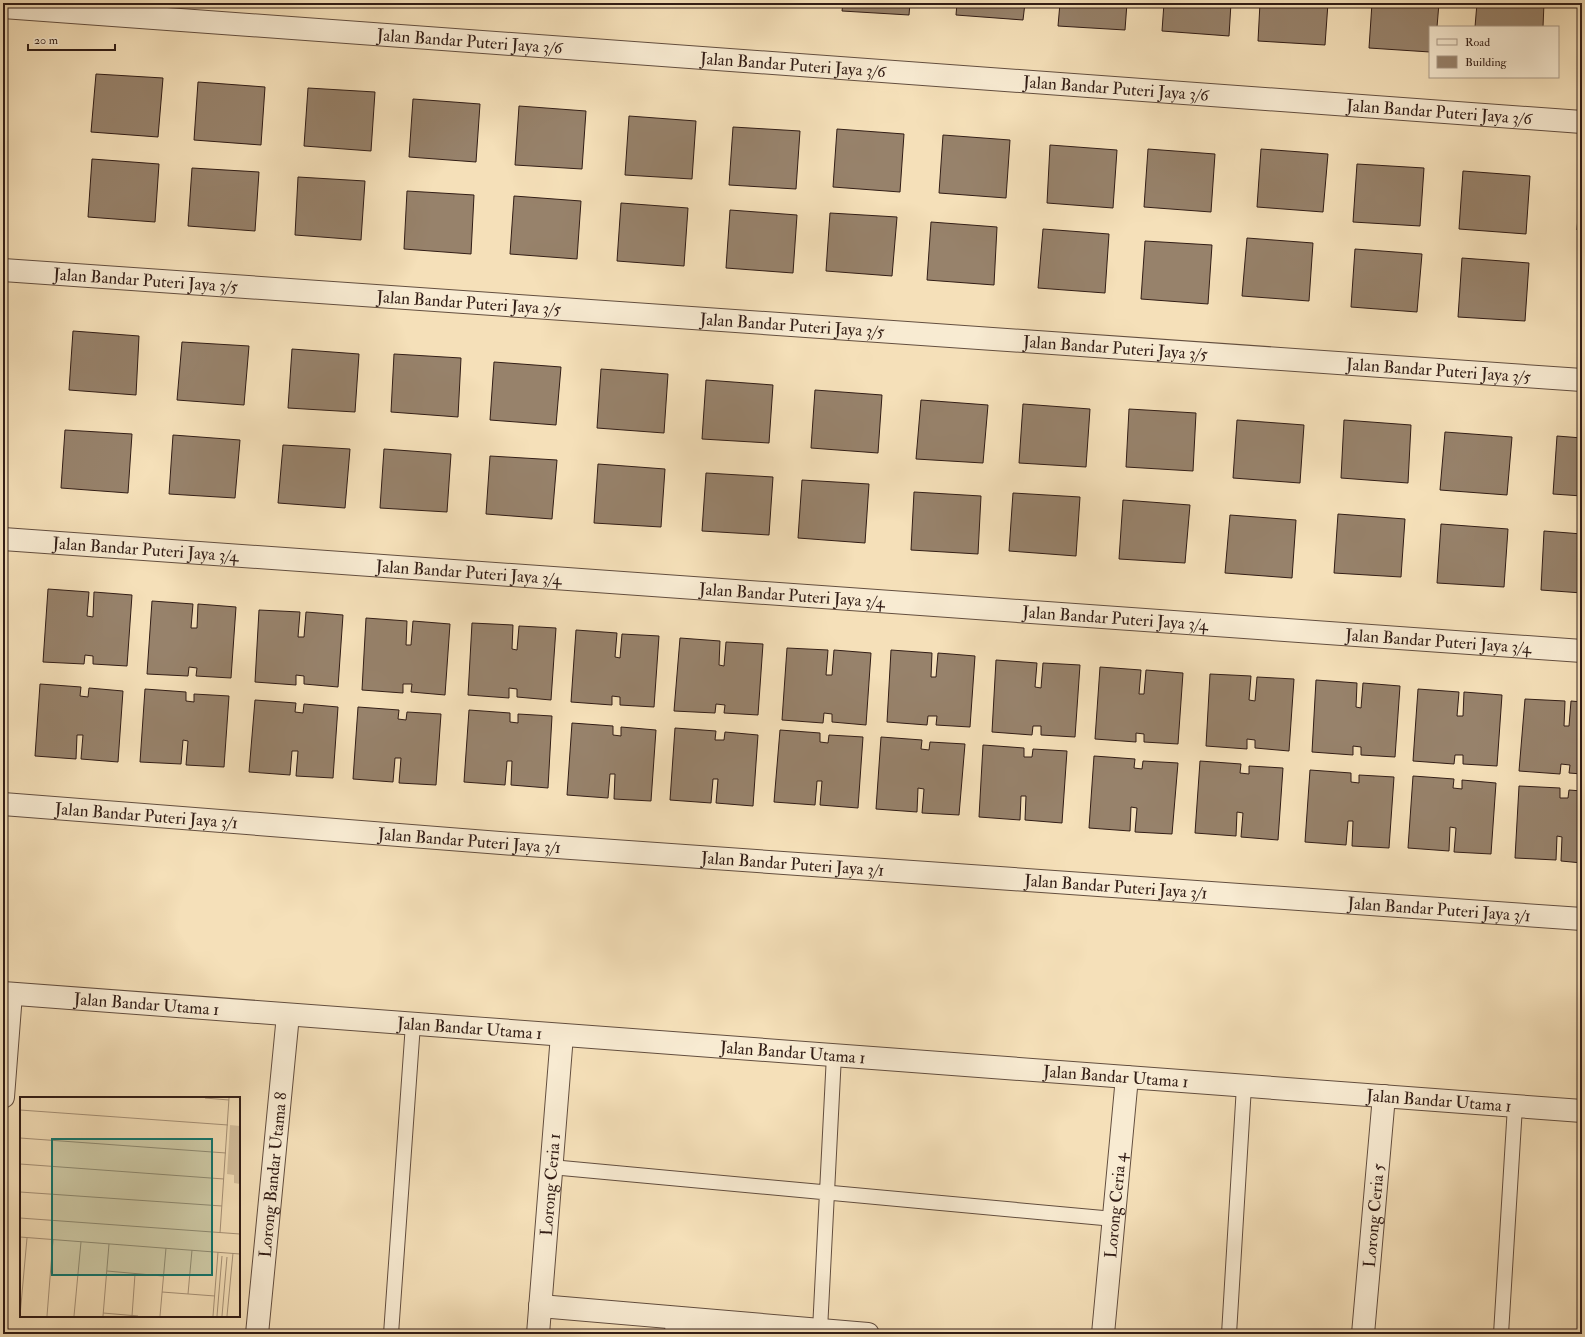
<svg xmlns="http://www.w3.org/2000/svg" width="1585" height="1337" viewBox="0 0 1585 1337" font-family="'IM FELL Double Pica',serif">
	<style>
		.building { fill: #97826b; stroke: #321d16 }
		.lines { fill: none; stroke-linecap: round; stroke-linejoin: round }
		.service-casing { stroke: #634e3f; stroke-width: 16 }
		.minor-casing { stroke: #634e3f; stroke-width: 24 }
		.service { stroke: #f8ebd2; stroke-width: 14 }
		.minor { stroke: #f8ebd2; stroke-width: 22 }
		.labels { text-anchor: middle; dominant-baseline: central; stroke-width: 3; stroke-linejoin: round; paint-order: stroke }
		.street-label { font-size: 17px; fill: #321d16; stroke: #f8ebd2 }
		.inset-road { fill: none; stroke: #a79278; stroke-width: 1 }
		.view { fill: #0f766e; fill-opacity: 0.15; stroke: #0f766e; stroke-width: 2 }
		.inset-edge { fill: none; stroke: #321d16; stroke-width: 2 }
	</style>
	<rect width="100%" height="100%" fill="#f5e0b9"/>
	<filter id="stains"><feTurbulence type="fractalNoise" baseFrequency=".005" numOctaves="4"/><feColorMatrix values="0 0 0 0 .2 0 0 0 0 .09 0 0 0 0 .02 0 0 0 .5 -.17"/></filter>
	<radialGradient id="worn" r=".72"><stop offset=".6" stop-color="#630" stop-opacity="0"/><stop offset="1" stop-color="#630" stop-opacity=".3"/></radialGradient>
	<path class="building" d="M758,3H810L809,7Z
		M843,3H910L909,15L842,11Z
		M957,3H1025L1023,20L956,15Z
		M1060,3H1127L1125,30L1058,26Z
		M1164,3H1231L1229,36L1162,31Z
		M1260,3H1328L1325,45L1258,41Z
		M1372,3H1439L1437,27H1430V52L1369,48Z
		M1477,3H1544L1543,27H1475Z
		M96,74L163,78L158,137L91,132Z
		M198,82L265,87L261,145L194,140Z
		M308,88L375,92L371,151L304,146Z
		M413,99L480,104L476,162L409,157Z
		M519,106L586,111L582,169L515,165Z
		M629,116L696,121L692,179L625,175Z
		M733,127L800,131L796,189L729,185Z
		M837,129L904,134L900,192L833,187Z
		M943,135L1010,140L1006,198L939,193Z
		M1050,145L1117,150L1113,208L1047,203Z
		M1148,149L1215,154L1211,212L1144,207Z
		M1261,149L1328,154L1323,212L1257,207Z
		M92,159L159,164L155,222L88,217Z
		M1357,164L1424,168L1420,226L1353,222Z
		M192,168L259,172L255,231L188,226Z
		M1463,171L1530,176L1526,234L1459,229Z
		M1581,172H1582V231L1577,230Z
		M298,177L365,181L361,240L295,235Z
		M407,191L474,195L471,254L404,249Z
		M514,196L581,201L577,259L510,254Z
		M621,203L688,208L684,266L617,261Z
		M730,210L797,215L793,273L726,268Z
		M830,213L897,217L892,276L826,271Z
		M931,222L997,227L994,285L927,280Z
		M1043,229L1109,234L1105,293L1038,288Z
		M1247,238L1313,243L1309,301L1242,296Z
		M1145,241L1212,245L1208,304L1141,299Z
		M1355,249L1422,254L1417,312L1351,307Z
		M1462,258L1529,263L1525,321L1458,317Z
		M73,331L139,336L136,395L69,390Z
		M182,342L249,346L244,405L177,400Z
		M292,349L359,354L355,412L288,408Z
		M394,354L461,358L458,417L391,412Z
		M494,362L561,367L556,425L490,420Z
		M601,369L668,374L664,433L597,428Z
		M706,380L773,385L769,443L702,439Z
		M815,390L882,395L878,453L811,448Z
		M921,400L988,405L983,463L916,459Z
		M1023,404L1090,409L1086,467L1019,463Z
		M1129,409L1196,413L1193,471L1126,467Z
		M1237,420L1304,425L1300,483L1233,478Z
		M1344,420L1411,425L1408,483L1341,478Z
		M65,430L132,434L128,493L61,488Z
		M1445,432L1512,437L1507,495L1440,490Z
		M173,435L240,440L235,498L169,494Z
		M1557,436L1582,438V496L1553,494Z
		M283,445L350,449L345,508L278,503Z
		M384,449L451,454L447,512L380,508Z
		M490,456L557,460L552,519L486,514Z
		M598,464L665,469L661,527L594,523Z
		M706,473L773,477L769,535L702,531Z
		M802,480L869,484L865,543L798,538Z
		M914,492L981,496L978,554L911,550Z
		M1013,493L1080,497L1076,556L1009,551Z
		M1123,500L1190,505L1185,563L1119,559Z
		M1338,514L1405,519L1401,577L1334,573Z
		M1230,515L1296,520L1292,578L1225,573Z
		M1441,524L1508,529L1504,587L1437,583Z
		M1544,531L1582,534V593L1541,590Z
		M48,589L89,592L87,616L93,617L94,592L132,595L127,666L93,664V656L85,655L84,664L43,662Z
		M152,601L193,604L191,628H197L198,604L236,607L231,678L196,676L197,668L189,667L188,676L147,674Z
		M259,610L300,612L298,637H304L306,612L343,615L338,687L304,684V676L296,675V685L255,682Z
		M366,618L407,621L406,645H411L413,621L450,624L445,695L411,692L412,684H403V693L362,690Z
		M472,623L513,625L512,649L517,650L519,626L556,628L551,700L517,697V689L509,688V698L468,695Z
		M576,630L617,633L615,657L620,658L622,634L659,636L654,707L620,705V697L612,696V705L571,702Z
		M680,638L720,641L719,665L724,666L726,642L763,644L758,715L724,713L725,705L716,704L715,713L674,711Z
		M787,648L828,650L826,675H832L834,650L871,653L866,725L832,722V714L824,713L823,723L782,720Z
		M891,650L932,653L931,677H936L938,653L975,656L970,727L936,725L937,716H928L927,725L887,722Z
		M996,660L1037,663L1035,687L1041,688L1043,663L1080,665L1075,737L1041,735V726H1033L1032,735L992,732Z
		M1100,667L1141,670L1139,694H1144L1146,670L1183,673L1178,744L1144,742V734L1136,733V742L1095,739Z
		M1210,674L1251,676L1249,700L1255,701L1257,677L1294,679L1289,751L1255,748V740L1247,739V749L1206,746Z
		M1316,680L1357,683L1356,707L1361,708L1363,683L1400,686L1395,757L1361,755V747L1353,746V755L1312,752Z
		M40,684L81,687L80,696L88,697L89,688L123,691L118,762L81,759L83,735H77L76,759L35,756Z
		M145,689L186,692V701L194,702V694L229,696L224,767L186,765L188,741L183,740L181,764L140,762Z
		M1418,689L1459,692L1457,716H1463L1464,692L1502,695L1497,766L1463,764V755H1455L1454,764L1413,761Z
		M1525,699L1565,701L1564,726H1569L1571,701L1582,702V774L1569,773L1570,765L1561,764L1560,774L1519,771Z
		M255,700L296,703L295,712L303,713L304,704L338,707L333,778L296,776L298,751H292L290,775L249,772Z
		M358,707L399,710L398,719L406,720L407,712L441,714L436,785L399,783L401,758H395L393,782L353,779Z
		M469,710L510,713V722L518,723V714L552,716L548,788L511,785L512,761H507L505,785L464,782Z
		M572,723L613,726V735L621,736V727L656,730L651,801L614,799L615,774H610L608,798L567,795Z
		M675,728L716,731L715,740H724L725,732L758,735L753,806L716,803L718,779H713L711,803L670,800Z
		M780,730L820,733V742L828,743L829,735L863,737L858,808L820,805L822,781H817L815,805L774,802Z
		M881,737L922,740L921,749L929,750L930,742L965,744L959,815L922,813L924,789L918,788L917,812L876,809Z
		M983,745L1024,748V757H1032L1033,749L1067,751L1062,823L1025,820L1026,796H1021L1020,820L979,817Z
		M1094,756L1135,759L1134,768L1142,769L1143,761L1178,763L1172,834L1135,832L1137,808L1131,807L1130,831L1089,828Z
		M1200,761L1241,764L1240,773L1249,774V766L1283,768L1278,840L1241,837L1243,813L1237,812L1236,836L1195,833Z
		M1310,770L1351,773V782L1359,783V775L1394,777L1389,848L1352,846L1353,821H1348L1346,845L1305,842Z
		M1413,776L1454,779L1453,788L1462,789V780L1496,783L1491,854L1454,852L1456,828L1450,827L1449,851L1408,848Z
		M1519,786L1560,788V798H1568L1569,790L1582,791V863L1561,861L1562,837L1557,836L1556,860L1515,858Z"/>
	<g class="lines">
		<g class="service-casing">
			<path id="service" d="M551,1167L1114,1219
				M820,1330L834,1055
				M391,1334L413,1024
				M672,1334L673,1317
				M1229,1334L1244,1086
				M1501,1334L1515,1106"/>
		</g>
		<g class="minor-casing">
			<g id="minor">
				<path id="s1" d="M3,7L1582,122"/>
				<path id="s2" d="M3,270L1582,380"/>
				<path id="s3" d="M3,539L1582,651"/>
				<path id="s4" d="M3,804L514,844L1582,919"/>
				<path id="s5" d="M3,993L1582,1111"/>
				<path d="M3,1097L11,994"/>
				<path d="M540,1306L868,1334"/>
				<path id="s6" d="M257,1334L288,1015"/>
				<path id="s7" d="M538,1334L562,1035"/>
				<path id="s8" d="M1103,1334L1127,1077"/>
				<path id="s9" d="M1363,1334L1384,1096"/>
			</g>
		</g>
		<use href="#service" class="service"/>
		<use href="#minor" class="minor"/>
	</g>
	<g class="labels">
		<g class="street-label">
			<text stroke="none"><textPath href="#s1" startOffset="468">Jalan Bandar Puteri Jaya 3/6</textPath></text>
			<text stroke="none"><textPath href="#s1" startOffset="792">Jalan Bandar Puteri Jaya 3/6</textPath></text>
			<text stroke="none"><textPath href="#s1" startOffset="1116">Jalan Bandar Puteri Jaya 3/6</textPath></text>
			<text stroke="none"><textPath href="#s1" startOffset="1440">Jalan Bandar Puteri Jaya 3/6</textPath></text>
			<text stroke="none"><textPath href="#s2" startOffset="143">Jalan Bandar Puteri Jaya 3/5</textPath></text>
			<text stroke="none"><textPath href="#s2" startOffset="467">Jalan Bandar Puteri Jaya 3/5</textPath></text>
			<text stroke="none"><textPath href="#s2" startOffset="791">Jalan Bandar Puteri Jaya 3/5</textPath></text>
			<text stroke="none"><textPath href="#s2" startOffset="1115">Jalan Bandar Puteri Jaya 3/5</textPath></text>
			<text stroke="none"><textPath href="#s2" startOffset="1439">Jalan Bandar Puteri Jaya 3/5</textPath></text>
			<text stroke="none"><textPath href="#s3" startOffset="143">Jalan Bandar Puteri Jaya 3/4</textPath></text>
			<text stroke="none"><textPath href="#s3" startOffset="467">Jalan Bandar Puteri Jaya 3/4</textPath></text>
			<text stroke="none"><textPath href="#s3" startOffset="791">Jalan Bandar Puteri Jaya 3/4</textPath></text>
			<text stroke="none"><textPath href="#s3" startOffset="1115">Jalan Bandar Puteri Jaya 3/4</textPath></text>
			<text stroke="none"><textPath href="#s3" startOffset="1439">Jalan Bandar Puteri Jaya 3/4</textPath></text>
			<text stroke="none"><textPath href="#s4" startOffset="144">Jalan Bandar Puteri Jaya 3/1</textPath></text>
			<text stroke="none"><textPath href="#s4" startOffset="468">Jalan Bandar Puteri Jaya 3/1</textPath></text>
			<text stroke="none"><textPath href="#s4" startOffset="792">Jalan Bandar Puteri Jaya 3/1</textPath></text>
			<text stroke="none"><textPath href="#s4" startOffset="1116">Jalan Bandar Puteri Jaya 3/1</textPath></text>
			<text stroke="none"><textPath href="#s4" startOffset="1440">Jalan Bandar Puteri Jaya 3/1</textPath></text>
			<text stroke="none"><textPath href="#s5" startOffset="144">Jalan Bandar Utama 1</textPath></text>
			<text stroke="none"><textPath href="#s5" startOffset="468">Jalan Bandar Utama 1</textPath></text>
			<text stroke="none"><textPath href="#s5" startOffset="792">Jalan Bandar Utama 1</textPath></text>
			<text stroke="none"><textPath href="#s5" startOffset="1116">Jalan Bandar Utama 1</textPath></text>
			<text stroke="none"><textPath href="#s5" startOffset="1440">Jalan Bandar Utama 1</textPath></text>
			<text stroke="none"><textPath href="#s6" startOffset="160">Lorong Bandar Utama 8</textPath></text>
			<text stroke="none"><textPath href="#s7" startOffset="150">Lorong Ceria 1</textPath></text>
			<text stroke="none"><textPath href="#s8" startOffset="129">Lorong Ceria 4</textPath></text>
			<text stroke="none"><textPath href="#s9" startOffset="119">Lorong Ceria 5</textPath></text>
		</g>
	</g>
	<g transform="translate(20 1097)">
		<rect width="220" height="220" fill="#f5e0b9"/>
		<path d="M210,28L220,29V87L214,86V78L207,77Z" fill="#d4bf9d"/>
		<path class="inset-road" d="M185,1L209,3M0,13L208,28M0,41L206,56M0,67L204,82M0,95L202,109M0,121L220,137M200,136L209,1M0,140L220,157M87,174L143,179M142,195L195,199M168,197L172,153M83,216L118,219M0,219L7,141M27,219L33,143M54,219L61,145M83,219L89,147M112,219L115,177M140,219L146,151M193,219L198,155M197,219L202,159M202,219L207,160M207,219L213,156"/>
		<path class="view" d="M32,42H192V178H32Z"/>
		<rect width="220" height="220" class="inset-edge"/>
	</g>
	<rect width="1585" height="1337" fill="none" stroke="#f5e0b9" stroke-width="16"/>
	<rect x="4" y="4" width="1577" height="1329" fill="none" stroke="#321d16" stroke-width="2"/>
	<rect x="8" y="8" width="1569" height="1321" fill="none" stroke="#321d16"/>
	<rect x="1429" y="26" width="130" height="52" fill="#f8ebd2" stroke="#a99987"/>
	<rect x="1437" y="39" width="20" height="6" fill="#f8ebd2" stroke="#a99987"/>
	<text x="1465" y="46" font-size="12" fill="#321d16">Road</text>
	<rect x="1437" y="56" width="20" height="12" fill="#97826b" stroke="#a99987"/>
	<text x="1465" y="66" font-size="12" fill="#321d16">Building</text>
	<path d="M28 44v6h87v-6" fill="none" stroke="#321d16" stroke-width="2"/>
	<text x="34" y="44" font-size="12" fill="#321d16" stroke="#f8ebd2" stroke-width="3" paint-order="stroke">20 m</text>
	<rect width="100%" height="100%" filter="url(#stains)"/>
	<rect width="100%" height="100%" fill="url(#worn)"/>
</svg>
